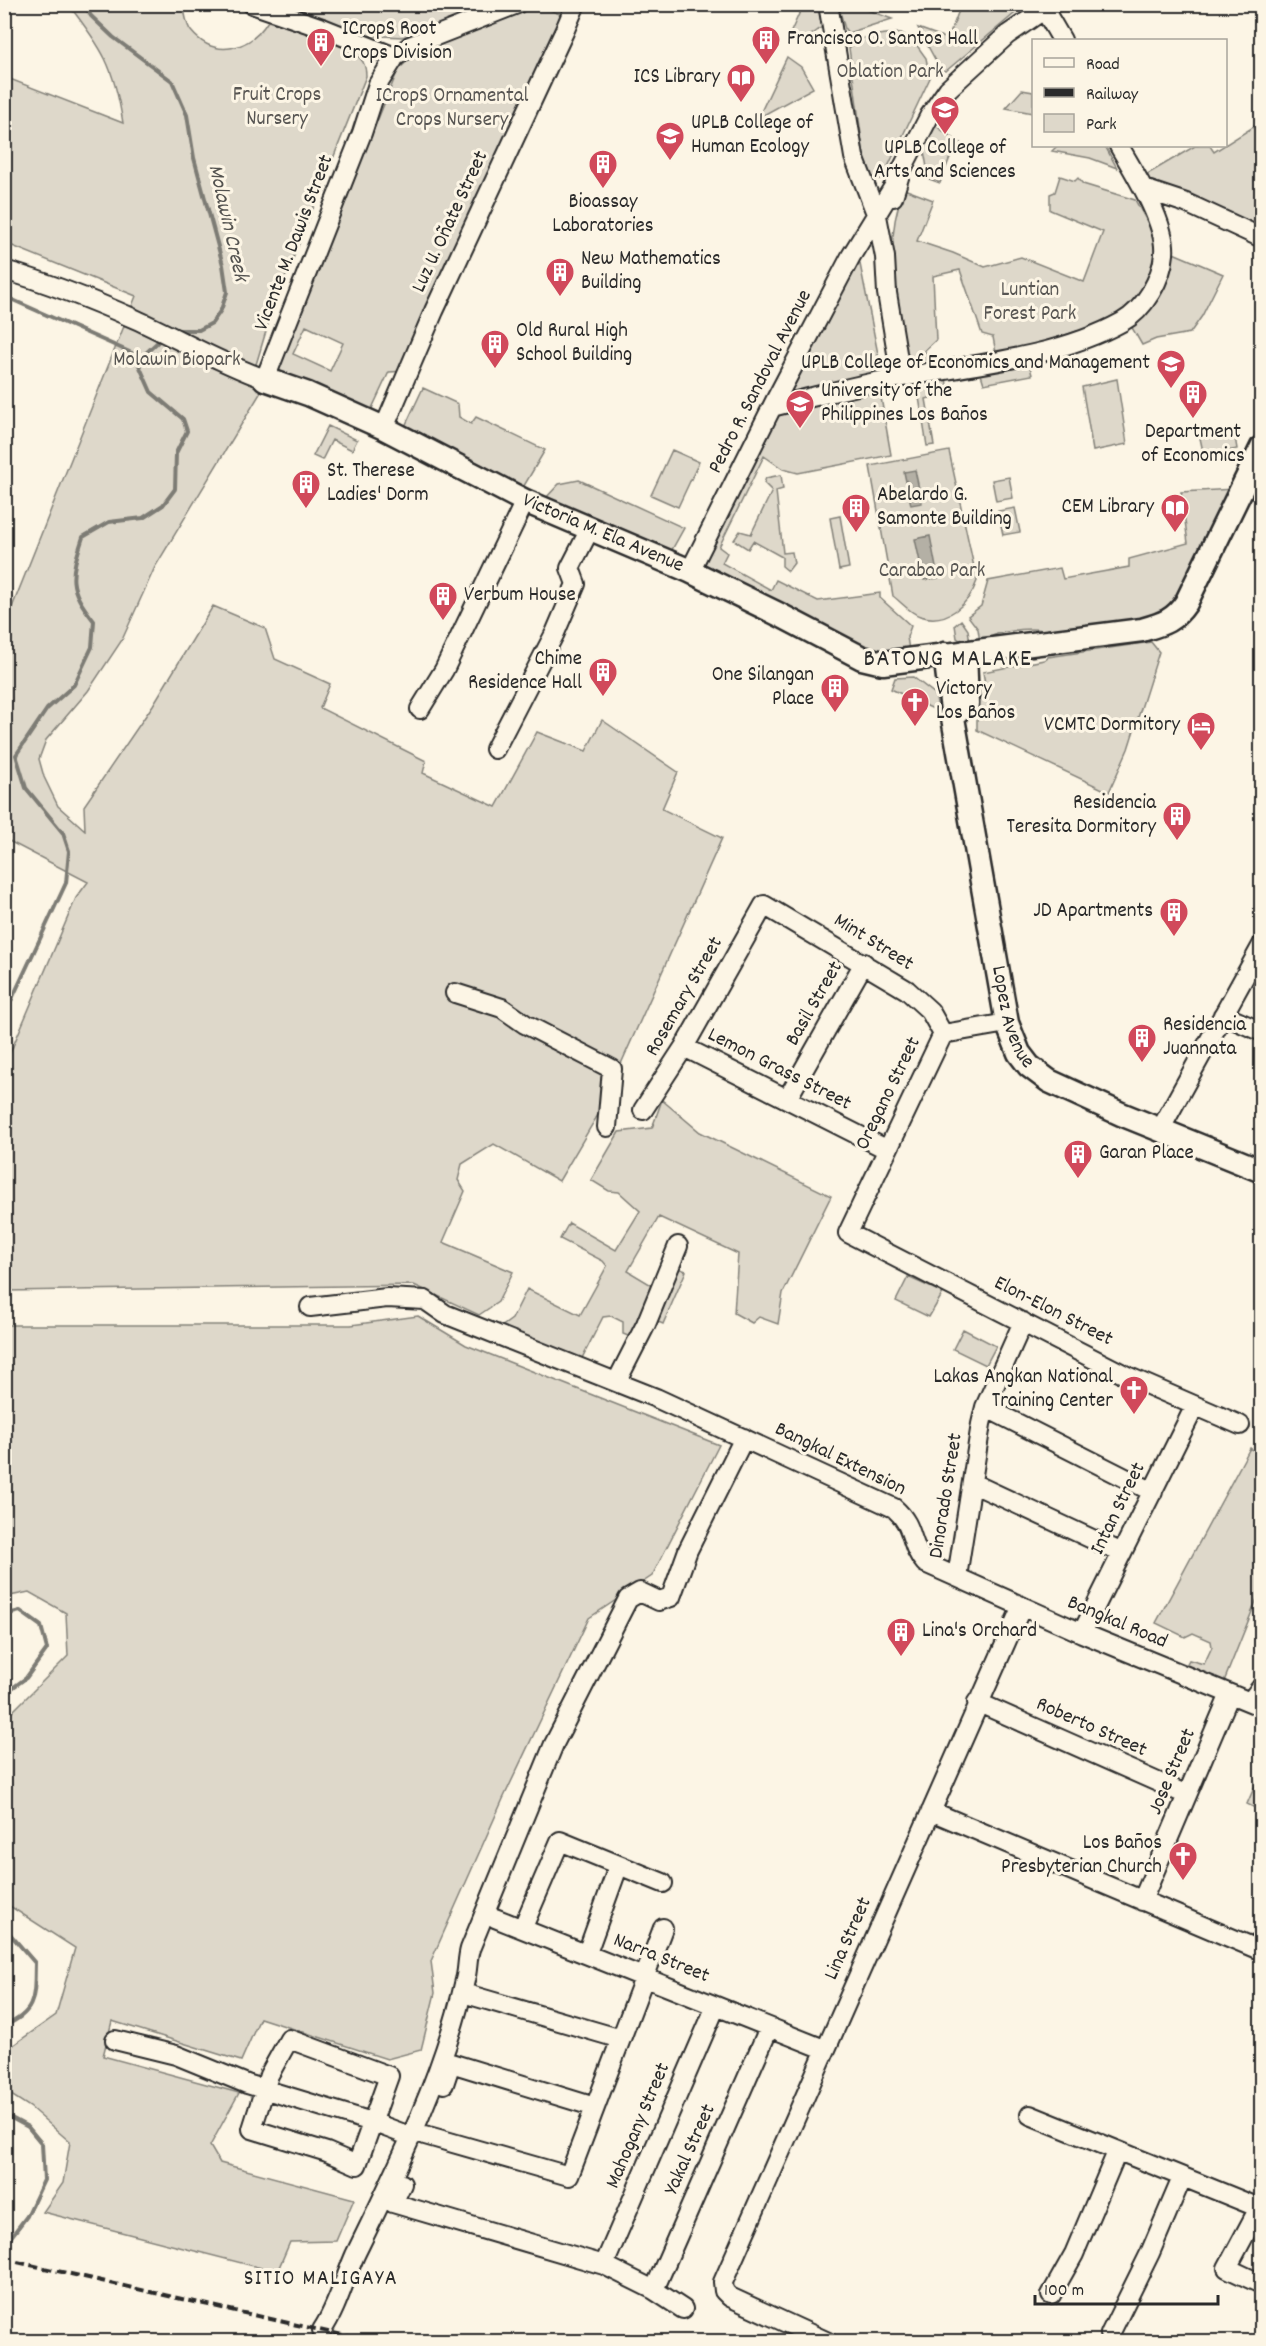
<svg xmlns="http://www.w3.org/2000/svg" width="1266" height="2346" viewBox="0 0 1266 2346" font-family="Dekko,sans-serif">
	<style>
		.green { fill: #ded8ca; stroke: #84827a; stroke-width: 1.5; fill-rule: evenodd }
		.water { fill: #b4b0a5; stroke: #7d7b74; stroke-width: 1.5 }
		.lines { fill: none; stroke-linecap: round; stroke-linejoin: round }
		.stream { stroke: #7d7b74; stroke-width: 4 }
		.minor-casing { stroke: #2b2b2b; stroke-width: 22 }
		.major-casing { stroke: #2b2b2b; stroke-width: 27 }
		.minor { stroke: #fcf5e5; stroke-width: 18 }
		.major { stroke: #fcf5e5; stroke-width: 22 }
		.rail { stroke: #2b2b2b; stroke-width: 4; stroke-dasharray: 9 4.5; stroke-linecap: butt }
		.labels { text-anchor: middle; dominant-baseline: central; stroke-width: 6; stroke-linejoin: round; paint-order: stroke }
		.poi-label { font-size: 21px; fill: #2b2b2b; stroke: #fcf5e5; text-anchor: start }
		.park-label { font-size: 21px; fill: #585653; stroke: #fcf5e5 }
		.street-label { font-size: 21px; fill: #2b2b2b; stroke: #fcf5e5 }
		.water-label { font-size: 22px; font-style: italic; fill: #545350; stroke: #fcf5e5 }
		.neighbourhood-label { font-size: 22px; letter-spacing: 1.5px; fill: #2b2b2b; stroke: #fcf5e5 }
		.quarter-label { font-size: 24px; letter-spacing: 1.5px; fill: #2b2b2b; stroke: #fcf5e5 }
	</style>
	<rect width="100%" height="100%" fill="#fcf5e5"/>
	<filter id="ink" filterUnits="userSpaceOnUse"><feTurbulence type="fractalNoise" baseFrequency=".0167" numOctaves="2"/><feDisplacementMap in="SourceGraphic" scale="12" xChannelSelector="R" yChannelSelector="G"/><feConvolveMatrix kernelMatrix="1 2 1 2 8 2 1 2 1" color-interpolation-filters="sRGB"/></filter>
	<g filter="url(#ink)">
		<path class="green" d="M68,4L183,5C185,12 186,25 191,31C215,60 250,50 268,21C290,29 351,43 363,62C365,66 366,71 366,76L272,311L252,378L261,392L155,567L122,640L88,691L46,740L39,759L44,777L58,806L85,830L84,806L153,705L213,606L265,628L275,659L330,684L320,708L426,761L423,773L496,807L537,732L586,751L602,720L678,772L662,809L722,838L599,1113L559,1181L494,1144L462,1164L458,1180L465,1191L443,1242L513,1272L498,1302L479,1315L414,1285L5,1291V1065L76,898L88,882L5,839V625L136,296L5,243V77L123,123C114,66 103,49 68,4Z
			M282,4L496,5L403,37L361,35L280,9Z
			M803,5H818L822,27C811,36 803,42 789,36Z
			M838,5H863L862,8L892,19L848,33L845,29Z
			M961,5H1019L1020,9L946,71L941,70L918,28L948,39Z
			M523,9L550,10L567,17L407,371L389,372L367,419L284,377L277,367L398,70C426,39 484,24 523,9ZM306,326L343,343L330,371L293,354Z
			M901,33L913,40L926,58L930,78L885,173L880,179H875L866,170L849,48C862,34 883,34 901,33Z
			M787,57L801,67L813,88L758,118Z
			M1022,90L1033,92V113L1006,108Z
			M1261,122V231L1139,179L1195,146H1210L1214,152Z
			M934,125L962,144L956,142L940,183L929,179L923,145Z
			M1057,146H1105L1117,168L1090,158L1052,151Z
			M1060,176L1075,181L1078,178L1083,184L1135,200L1154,234L1155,264L1144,288L1127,313L1091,326L1081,334L1077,331L1049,340L1046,346L996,353L993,337L982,334L960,270L933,276L936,340L925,350L926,360L907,363C897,304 881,246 904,189L933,200L917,241L953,253L985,267L1021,257L1084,282L1103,232L1050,210V194L1055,192Z
			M857,249L882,374L879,386L891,455L798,473L783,469L764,456L719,547L727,553L722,563L771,590L776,580L818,601L880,593V598L911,626L907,637L909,650L879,654L694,570Z
			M1171,252L1223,274L1202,316L1190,333L1156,339L1142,345L1131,326Z
			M1028,359L1032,375L984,384L980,371L946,376L947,386L940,395L926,399L934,445L927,446L916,379Z
			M1117,379L1127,444L1093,451L1082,387Z
			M423,388L458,404L459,417L471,424L476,417L545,450L521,491L401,435Z
			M328,426L357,440L352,450L332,440L322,460L313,456Z
			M1234,431L1237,449L1204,456L1200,438Z
			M672,450L699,462L678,507L651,495Z
			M949,451L977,581C969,604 947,625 920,616C910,613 901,602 893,596L870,466Z
			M781,475L783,489L776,491L783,553L792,552L794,563L788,571L782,566V557L753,541L748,549L734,540L740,531L751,534L772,491L764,483L766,478Z
			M1009,477L1013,498L996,501L992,480Z
			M579,480L684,528L669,555L544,500L559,484Z
			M1234,489C1218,521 1193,586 1167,609C1151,623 1075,629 1051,633C1037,625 1013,630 997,634C990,636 987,641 980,642L978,629L968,616L981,606L988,581L1060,568L1063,579L1129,567V559L1188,543L1181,492Z
			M1015,508L1020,532L1003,535L998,511Z
			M840,516L849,568L839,570L830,518Z
			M961,620L968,630L970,642L964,643L957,638L955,625Z
			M1151,642L1159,652L1128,749L1109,792L977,730V705L986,689L983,672L1044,660L1048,657Z
			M913,677L935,694L938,707H944L946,715L891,689L895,678Z
			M662,1100L700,1132L831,1196L783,1293L778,1324L759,1317L752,1323L734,1313L738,1254L659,1217L628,1271L658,1289L672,1266L686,1271L663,1324L649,1318L638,1340L623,1334V1322L611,1316L603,1317L579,1364L497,1330L512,1319L527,1289L580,1315L607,1266L603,1261L560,1239L569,1223L616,1250L640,1211L619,1192L609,1191L591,1180L619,1132L652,1128Z
			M908,1277L943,1293L929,1317L896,1301Z
			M418,1316L466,1345L719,1445L652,1576L589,1618L503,1799L431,1961L435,1993L421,2050L387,2059L260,2018L241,2061L112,2021L103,2056L239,2093L210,2146L220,2163L354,2199L336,2241L290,2242L277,2272L43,2212L63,2183L70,2142L30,2107L5,2091V2051L56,2015L75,1948L5,1903L4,1720L68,1656L66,1613L29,1592L5,1597L4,1429L9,1410L5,1325H351Z
			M963,1329L996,1346L986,1365L953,1349Z
			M1250,1448L1261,1455V1589L1223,1684L1184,1669L1189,1660L1204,1664L1212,1647L1211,1641L1193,1633L1185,1637L1156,1623Z
			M1261,1772L1262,1811H1261L1247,1804Z"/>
		<path class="water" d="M915,470L922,503L911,505L904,472Z
			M930,536L938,578L924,580L915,539Z"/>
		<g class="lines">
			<path class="stream" d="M84,4L91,16L113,37L172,81L187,115L194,158L223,265L227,292L221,310L212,323L199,330H176
				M4,296L143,358
				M4,1016L66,883L69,851L63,833L26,788L16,755L47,709L74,685L92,647L94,621C67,587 70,577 83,537L109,522L143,518L163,505L175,489L176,453L187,431L183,419L151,392L139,365L146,353L162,338
				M4,1615L20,1611L41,1626L47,1649L26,1678L4,1694
				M4,1927L35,1963C34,1995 38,2012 4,2026
				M4,2114L28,2127L42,2144L44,2180L27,2216L4,2246"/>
			<g class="minor-casing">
				<path id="minor" d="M252,4L325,29L395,57
					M828,4L854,157L877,216L885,257L887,293L901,377
					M1041,4L1062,40
					M1144,189L1186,203L1262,238
					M893,197L901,171L930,115L948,89L1007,35L1052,4
					M4,270C49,283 92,300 135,319C179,339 220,363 265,379L362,133L378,84L395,57L410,46L517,4
					M772,407C814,397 855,385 897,378C969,365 1057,358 1122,322C1144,310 1162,279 1164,254C1167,224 1134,172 1119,146
					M384,428L434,311L564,32L575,6L573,4
					M690,571L776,399L851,256L894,186
					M420,709L444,670L525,501
					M495,749L555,633L576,584L570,568L590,529
					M455,993L502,1008L525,1024L612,1069L607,1127
					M1223,1015L1262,1032
					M943,1034L848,1233L1127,1376L1240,1425
					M943,1034L1007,1023
					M684,1047L886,1149
					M787,1099L864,963
					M643,1110L684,1047L764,905L907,990L930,1011L943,1034
					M1160,1130L1262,945
					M310,1307L387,1298L425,1300L445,1314L656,1398L894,1508C916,1527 908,1543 925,1563L1082,1633L1262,1707
					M617,1381L646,1324L678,1246
					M985,1407L1153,1492
					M972,1483L1122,1553
					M957,1577L981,1424L985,1407L1023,1322
					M1082,1633L1195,1406
					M977,1702L1187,1795
					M1250,1702L1262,1686
					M931,1811L1262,1951
					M1142,1901L1230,1694
					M495,1918L824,2049
					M523,1927L560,1841L663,1883
					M587,1953L618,1867
					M470,1995L621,2039
					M289,2039L389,2076L357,2165L327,2152L252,2129L269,2075Z
					M115,2040L176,2055L247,2084L372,2122L412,2137
					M444,2084L451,2063L595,2107
					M1030,2115L1262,2209
					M425,2135L569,2176L663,1928
					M402,2184L393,2203L604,2265L654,2290L683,2309
					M1259,2208L1227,2268L1259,2283
					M604,2265L716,2006
					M654,2290L769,2028
					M1051,2295L1074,2254L1117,2152
					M322,2330C337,2308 344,2280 355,2255C398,2167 443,2077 465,1980C468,1970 467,1959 470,1949L554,1744L628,1599L640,1592L659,1601L671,1597L688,1550L744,1438
					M1110,2334L1150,2253L1182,2178
					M828,2342L730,2297L724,2291L723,2282L1022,1606"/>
			</g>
			<g class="major-casing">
				<g id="major">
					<path id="s1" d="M265,379L308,394L384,428L525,501L690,571L780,615L862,658L883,663L1142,630C1162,624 1174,621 1186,603L1262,447"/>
					<path id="s2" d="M945,654L953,718L1007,1023L1019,1053L1029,1066L1049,1081L1121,1114L1262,1171"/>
					<path d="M953,714L967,704L965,652"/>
				</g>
			</g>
			<use href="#minor" class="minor"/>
			<use href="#major" class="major"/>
			<path class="rail" d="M4,2259L373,2342"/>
		</g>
	</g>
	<defs>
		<g id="building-pin" transform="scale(1.5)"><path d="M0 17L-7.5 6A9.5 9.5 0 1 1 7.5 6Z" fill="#d1495b" stroke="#fcf5e5"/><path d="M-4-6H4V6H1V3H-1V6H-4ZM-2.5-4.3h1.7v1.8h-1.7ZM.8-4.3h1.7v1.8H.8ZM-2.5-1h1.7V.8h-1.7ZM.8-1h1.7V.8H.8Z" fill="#fff"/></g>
		<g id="library-pin" transform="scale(1.5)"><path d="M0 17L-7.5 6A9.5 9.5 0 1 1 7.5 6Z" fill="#d1495b" stroke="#fcf5e5"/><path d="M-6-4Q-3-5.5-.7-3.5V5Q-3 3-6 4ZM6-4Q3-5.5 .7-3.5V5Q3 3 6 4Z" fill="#fff"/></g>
		<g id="university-pin" transform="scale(1.5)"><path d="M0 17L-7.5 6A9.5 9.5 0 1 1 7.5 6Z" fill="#d1495b" stroke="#fcf5e5"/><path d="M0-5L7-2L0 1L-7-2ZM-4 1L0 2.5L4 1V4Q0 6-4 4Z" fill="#fff"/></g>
		<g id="church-pin" transform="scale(1.5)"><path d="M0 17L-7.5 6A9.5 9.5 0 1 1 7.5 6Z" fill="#d1495b" stroke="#fcf5e5"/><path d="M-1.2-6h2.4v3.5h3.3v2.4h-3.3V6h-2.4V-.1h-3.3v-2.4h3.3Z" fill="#fff"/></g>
		<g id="hotel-pin" transform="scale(1.5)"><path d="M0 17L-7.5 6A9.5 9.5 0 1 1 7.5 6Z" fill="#d1495b" stroke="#fcf5e5"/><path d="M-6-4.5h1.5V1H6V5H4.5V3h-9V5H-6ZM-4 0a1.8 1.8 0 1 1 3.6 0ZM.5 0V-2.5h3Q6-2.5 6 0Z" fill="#fff"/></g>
	</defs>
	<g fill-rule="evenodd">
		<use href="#building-pin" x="766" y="40"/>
		<use href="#building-pin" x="321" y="42"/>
		<use href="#library-pin" x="741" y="78"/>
		<use href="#university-pin" x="945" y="110"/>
		<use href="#university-pin" x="670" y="136"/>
		<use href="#building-pin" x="603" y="164"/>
		<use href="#building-pin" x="560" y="272"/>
		<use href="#building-pin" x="495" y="344"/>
		<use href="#university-pin" x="1171" y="364"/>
		<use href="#building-pin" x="1193" y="394"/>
		<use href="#university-pin" x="800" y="404"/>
		<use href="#building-pin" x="306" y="484"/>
		<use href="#building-pin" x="856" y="508"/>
		<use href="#library-pin" x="1175" y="508"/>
		<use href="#building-pin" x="443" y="596"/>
		<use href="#building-pin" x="603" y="672"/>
		<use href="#building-pin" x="835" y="688"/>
		<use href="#church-pin" x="915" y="702"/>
		<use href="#hotel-pin" x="1201" y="726"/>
		<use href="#building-pin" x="1177" y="816"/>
		<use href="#building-pin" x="1174" y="912"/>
		<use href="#building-pin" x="1142" y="1038"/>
		<use href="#building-pin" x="1078" y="1154"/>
		<use href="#church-pin" x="1134" y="1390"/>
		<use href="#building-pin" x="901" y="1632"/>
		<use href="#church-pin" x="1183" y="1856"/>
	</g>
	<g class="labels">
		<g class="poi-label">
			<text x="342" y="30">ICropS Root<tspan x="342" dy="24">Crops Division</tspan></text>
			<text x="787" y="40">Francisco O. Santos Hall</text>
			<text x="720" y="78" text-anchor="end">ICS Library</text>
			<text x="691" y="124">UPLB College of<tspan x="691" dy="24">Human Ecology</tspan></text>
			<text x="945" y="149" text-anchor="middle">UPLB College of<tspan x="945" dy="24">Arts and Sciences</tspan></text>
			<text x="603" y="203" text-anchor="middle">Bioassay<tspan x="603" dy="24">Laboratories</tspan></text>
			<text x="581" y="260">New Mathematics<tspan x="581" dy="24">Building</tspan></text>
			<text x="516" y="332">Old Rural High<tspan x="516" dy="24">School Building</tspan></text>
			<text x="1150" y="364" text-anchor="end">UPLB College of Economics and Management</text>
			<text x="821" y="392">University of the<tspan x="821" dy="24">Philippines Los Baños</tspan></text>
			<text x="1193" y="433" text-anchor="middle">Department<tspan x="1193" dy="24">of Economics</tspan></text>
			<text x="327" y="472">St. Therese<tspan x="327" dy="24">Ladies' Dorm</tspan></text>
			<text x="877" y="496">Abelardo G.<tspan x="877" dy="24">Samonte Building</tspan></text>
			<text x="1154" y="508" text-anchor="end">CEM Library</text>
			<text x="464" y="596">Verbum House</text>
			<text x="582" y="660" text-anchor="end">Chime<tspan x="582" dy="24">Residence Hall</tspan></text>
			<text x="814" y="676" text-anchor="end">One Silangan<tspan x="814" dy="24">Place</tspan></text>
			<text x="936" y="690">Victory<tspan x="936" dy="24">Los Baños</tspan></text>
			<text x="1180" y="726" text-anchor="end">VCMTC Dormitory</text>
			<text x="1156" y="804" text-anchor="end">Residencia<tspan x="1156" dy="24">Teresita Dormitory</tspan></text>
			<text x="1153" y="912" text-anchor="end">JD Apartments</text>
			<text x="1163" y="1026">Residencia<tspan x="1163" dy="24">Juannata</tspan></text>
			<text x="1099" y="1154">Garan Place</text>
			<text x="1113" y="1378" text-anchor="end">Lakas Angkan National<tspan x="1113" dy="24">Training Center</tspan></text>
			<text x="922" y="1632">Lina's Orchard</text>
			<text x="1162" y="1844" text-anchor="end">Los Baños<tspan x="1162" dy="24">Presbyterian Church</tspan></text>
		</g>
		<g class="park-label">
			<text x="890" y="73">Oblation Park</text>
			<text x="277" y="96">Fruit Crops<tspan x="277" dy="24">Nursery</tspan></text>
			<text x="452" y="97">ICropS Ornamental<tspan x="452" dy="24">Crops Nursery</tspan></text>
			<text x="1030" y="291">Luntian<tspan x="1030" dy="24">Forest Park</tspan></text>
			<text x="177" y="361">Molawin Biopark</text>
			<text x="932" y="572">Carabao Park</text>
		</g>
		<g class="street-label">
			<text transform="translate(451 222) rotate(-65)">Luz U. Oñate Street</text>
			<text transform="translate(295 243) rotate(-69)">Vicente M. Dawis Street</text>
			<text transform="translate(761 382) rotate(-63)">Pedro R. Sandoval Avenue</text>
			<text stroke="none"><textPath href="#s1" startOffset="372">Victoria M. Ela Avenue</textPath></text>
			<text transform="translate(873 943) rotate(32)">Mint Street</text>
			<text transform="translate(685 997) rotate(-60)">Rosemary Street</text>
			<text transform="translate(815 1004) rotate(-60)">Basil Street</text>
			<text stroke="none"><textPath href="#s2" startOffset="370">Lopez Avenue</textPath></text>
			<text transform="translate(779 1070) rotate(27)">Lemon Grass Street</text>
			<text transform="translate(889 1094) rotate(-64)">Oregano Street</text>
			<text transform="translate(1053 1312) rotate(27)">Elon-Elon Street</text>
			<text transform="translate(840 1460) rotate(26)">Bangkal Extension</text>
			<text transform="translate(947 1496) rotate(-81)">Dinorado Street</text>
			<text transform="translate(1119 1509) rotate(-64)">Intan Street</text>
			<text transform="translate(1117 1623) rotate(23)">Bangkal Road</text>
			<text transform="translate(1091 1728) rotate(24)">Roberto Street</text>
			<text transform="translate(1173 1772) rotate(-67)">Jose Street</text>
			<text transform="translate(849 1939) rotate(-66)">Lina Street</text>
			<text transform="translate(661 1959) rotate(22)">Narra Street</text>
			<text transform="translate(639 2126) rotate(-67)">Mahogany Street</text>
			<text transform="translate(691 2150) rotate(-66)">Yakal Street</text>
		</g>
		<g class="water-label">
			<text transform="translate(227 223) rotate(77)">Molawin Creek</text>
		</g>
		<g class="neighbourhood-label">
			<text x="321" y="2279">SITIO MALIGAYA</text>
		</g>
		<g class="quarter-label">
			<text x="948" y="660">BATONG MALAKE</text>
		</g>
	</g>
	<rect width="1266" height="2346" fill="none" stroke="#fcf5e5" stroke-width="24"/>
	<rect x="12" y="12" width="1242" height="2322" fill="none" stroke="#2b2b2b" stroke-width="2" filter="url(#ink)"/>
	<rect x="1032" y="39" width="195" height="108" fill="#fcf5e5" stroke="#a8a49b" stroke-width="1.5"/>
	<rect x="1044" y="58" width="30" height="9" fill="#fcf5e5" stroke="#a8a49b" stroke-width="1.5"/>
	<text x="1086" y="69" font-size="18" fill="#2b2b2b">Road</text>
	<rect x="1044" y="88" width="30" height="9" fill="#2b2b2b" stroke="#a8a49b" stroke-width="1.5"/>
	<text x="1086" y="99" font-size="18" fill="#2b2b2b">Railway</text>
	<rect x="1044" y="114" width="30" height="18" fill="#ded8ca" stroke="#a8a49b" stroke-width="1.5"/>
	<text x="1086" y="129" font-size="18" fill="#2b2b2b">Park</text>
	<path d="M1035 2295v9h183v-9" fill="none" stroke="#2b2b2b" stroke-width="3"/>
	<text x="1044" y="2295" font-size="18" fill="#2b2b2b" stroke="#fcf5e5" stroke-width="4.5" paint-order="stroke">100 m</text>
</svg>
